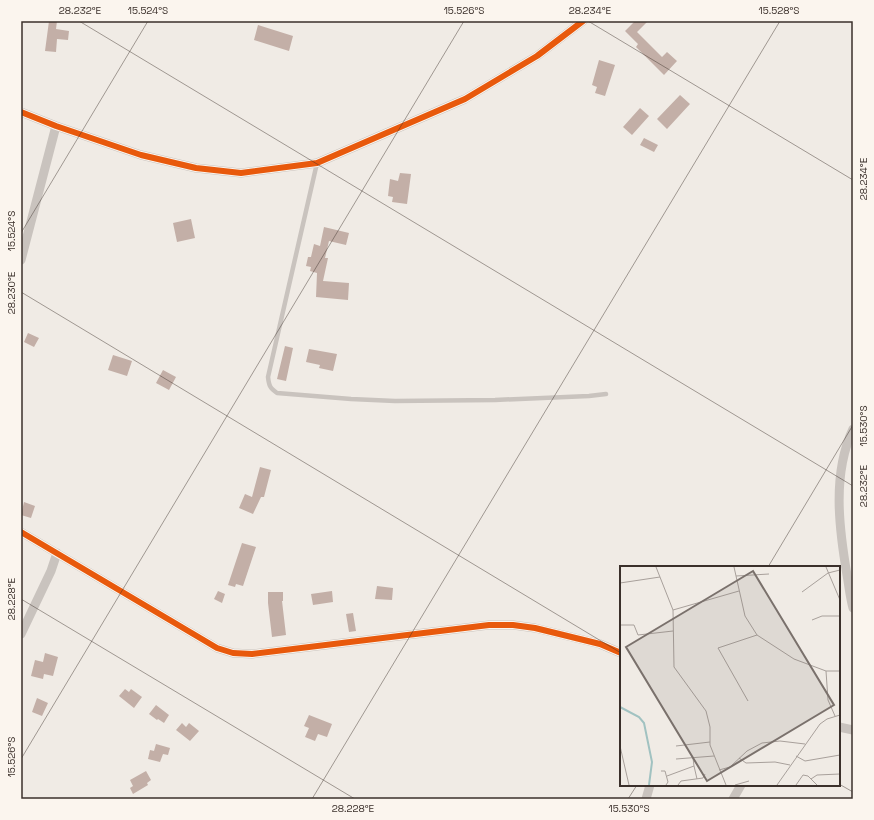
<svg xmlns="http://www.w3.org/2000/svg" width="874" height="820" viewBox="0 0 874 820" font-family="'Space Grotesk',sans-serif">
	<style>
		.building { fill: #c3afa7 }
		.lines { fill: none; stroke-linecap: round; stroke-linejoin: round }
		.service { stroke: #c9c3be; stroke-width: 4.5 }
		.minor { stroke: #c9c3be; stroke-width: 9 }
		.cycleway-casing { stroke: #fbf5ee; stroke-width: 8 }
		.cycleway { stroke: #e8590c; stroke-width: 6 }
		.ticks { fill: none; stroke: #3b302b; stroke-width: 1; stroke-opacity: 0.45 }
		.inset-river { fill: none; stroke: #a1c2c1; stroke-width: 2 }
		.inset-road { fill: none; stroke: #a8a09b; stroke-width: 1 }
		.view { fill: #7a716c; fill-opacity: 0.15; stroke: #7a716c; stroke-width: 2 }
		.inset-edge { fill: none; stroke: #3b302b; stroke-width: 2 }
		.neatline { fill: none; stroke: #3b302b; stroke-width: 1.5 }
		.ticks-label { font-size: 10px; text-anchor: middle; fill: #3b302b }
	</style>
	<rect width="100%" height="100%" fill="#f0ebe5"/>
	<path class="building" d="M49,21H57L56,29L69,31L68,40L57,39L56,52L45,51Z
		M635,21H648L637,32L662,57L667,52L677,61L664,75L636,47L638,44L625,31Z
		M258,25L293,36L289,51L254,40Z
		M599,60L615,65L605,96L595,93L597,87L592,85Z
		M680,95L690,104L667,129L657,119Z
		M640,108L649,116L632,135L623,127Z
		M644,138L658,145L654,152L640,145Z
		M400,173L411,174L407,204L392,202L393,197L388,196L390,179L398,181Z
		M191,219L195,238L177,242L173,223Z
		M324,227L349,233L346,245L329,241L325,258H328L323,281L349,283L348,300L316,297L317,273L310,271L311,267L306,266L308,257H311L314,244L320,246Z
		M28,333L39,338L34,347L24,342Z
		M285,346L293,348L286,381L277,379Z
		M309,349L337,354L333,371L319,368L320,365L306,362Z
		M113,355L132,361L127,376L108,370Z
		M163,370L176,377L169,390L156,383Z
		M260,467L271,470L264,497H261L253,514L239,508L245,494L252,497Z
		M24,502L35,506L31,518L21,515Z
		M242,543L256,547L243,586L236,584L235,587L228,585Z
		M377,586L393,588L392,600L375,599Z
		M218,591L225,594L222,603L214,599Z
		M332,591L333,602L313,605L311,594Z
		M268,592H283V601H282L286,635L272,637L268,603Z
		M353,613L356,631L349,632L346,614Z
		M45,653L58,657L53,676L44,674L43,679L31,676L35,660L43,662Z
		M125,689L129,692L131,689L142,697L134,708L119,696Z
		M37,698L48,703L42,716L32,712Z
		M156,705L169,715L164,723L158,719L157,720L149,714Z
		M309,715L332,724L327,737L318,734L315,741L305,737L309,728L304,726Z
		M182,723L186,727L189,723L199,731L190,741L176,730Z
		M156,744L170,748L168,755L163,754L160,762L148,759L150,750L154,751Z
		M146,771L151,780L147,783L148,785L133,794L130,788L133,786L130,780Z"/>
	<g class="lines">
		<path class="service" d="M317,163L268,377C269,386 270,388 277,393L351,399L395,401L495,400L589,396L606,394"/>
		<path class="minor" d="M21,112L56,126L141,155L196,168L241,173L317,163L465,99L537,56L583,21
			M21,260L56,126
			M853,429C832,474 839,528 847,575C849,586 850,597 853,608
			M21,532L217,648L233,653L252,654L489,625H513L535,628L600,644L621,653
			M21,634L51,571L57,553
			M839,727L853,730
			M646,799L650,785
			M733,799L741,785"/>
		<g class="cycleway-casing">
			<path id="cycleway" d="M21,112L56,126L141,155L196,168L241,173L317,163L465,99L537,56L583,21
				M21,532L217,648L233,653L252,654L489,625H513L535,628L600,644L621,653"/>
		</g>
		<use href="#cycleway" class="cycleway"/>
	</g>
	<path class="ticks" d="M79,21L853,486M588,21L853,180M21,233L148,21M21,292L621,653M768,567L853,425M21,599L355,799M21,759L464,21M839,784L853,792M312,799L780,21M628,799L637,785"/>
	<g transform="translate(620 566)">
		<rect width="220" height="220" fill="#f0ebe5"/>
		<path class="inset-river" d="M0,141L19,151L24,157L32,196L29,219"/>
		<path class="inset-road" d="M36,1L53,44L54,101L86,145L90,161V179L106,219M114,1L125,50L137,69L174,93L206,105H220M206,1L220,34M116,10L149,8M0,17L40,11M182,26L208,7L220,4M53,44L119,25M192,54L202,50H220M0,59H14L18,69L53,65M206,105L208,134L215,150M128,135L98,82L137,69M0,180L9,219M56,180L90,176M176,190L185,195L220,189M119,192L126,197L155,196L170,199M56,193L94,190M74,200L77,213M99,204L110,201L127,185L142,177L160,175L185,178M41,205H45L48,216L46,219M47,210L74,200L73,192M191,213L197,209L220,208M58,219L61,215L83,212L85,208M115,219L129,215M157,219L200,158L207,153L220,149M176,219L183,209L188,210L197,219"/>
		<path class="view" d="M133,5L214,139L87,215L6,81Z"/>
		<rect width="220" height="220" class="inset-edge"/>
	</g>
	<rect width="874" height="820" fill="none" stroke="#fbf5ee" stroke-width="44"/>
	<rect x="22" y="22" width="830" height="776" class="neatline"/>
	<g class="ticks-label">
		<text x="80" y="14">28.232°E</text>
		<text x="148" y="14">15.524°S</text>
		<text x="464" y="14">15.526°S</text>
		<text x="590" y="14">28.234°E</text>
		<text x="779" y="14">15.528°S</text>
		<text transform="translate(863 179) rotate(-90)" y="4">28.234°E</text>
		<text transform="translate(11 231) rotate(-90)" y="4">15.524°S</text>
		<text transform="translate(11 293) rotate(-90)" y="4">28.230°E</text>
		<text transform="translate(863 426) rotate(-90)" y="4">15.530°S</text>
		<text transform="translate(863 486) rotate(-90)" y="4">28.232°E</text>
		<text transform="translate(11 599) rotate(-90)" y="4">28.228°E</text>
		<text transform="translate(11 757) rotate(-90)" y="4">15.526°S</text>
		<text x="353" y="812">28.228°E</text>
		<text x="629" y="812">15.530°S</text>
	</g>
</svg>
